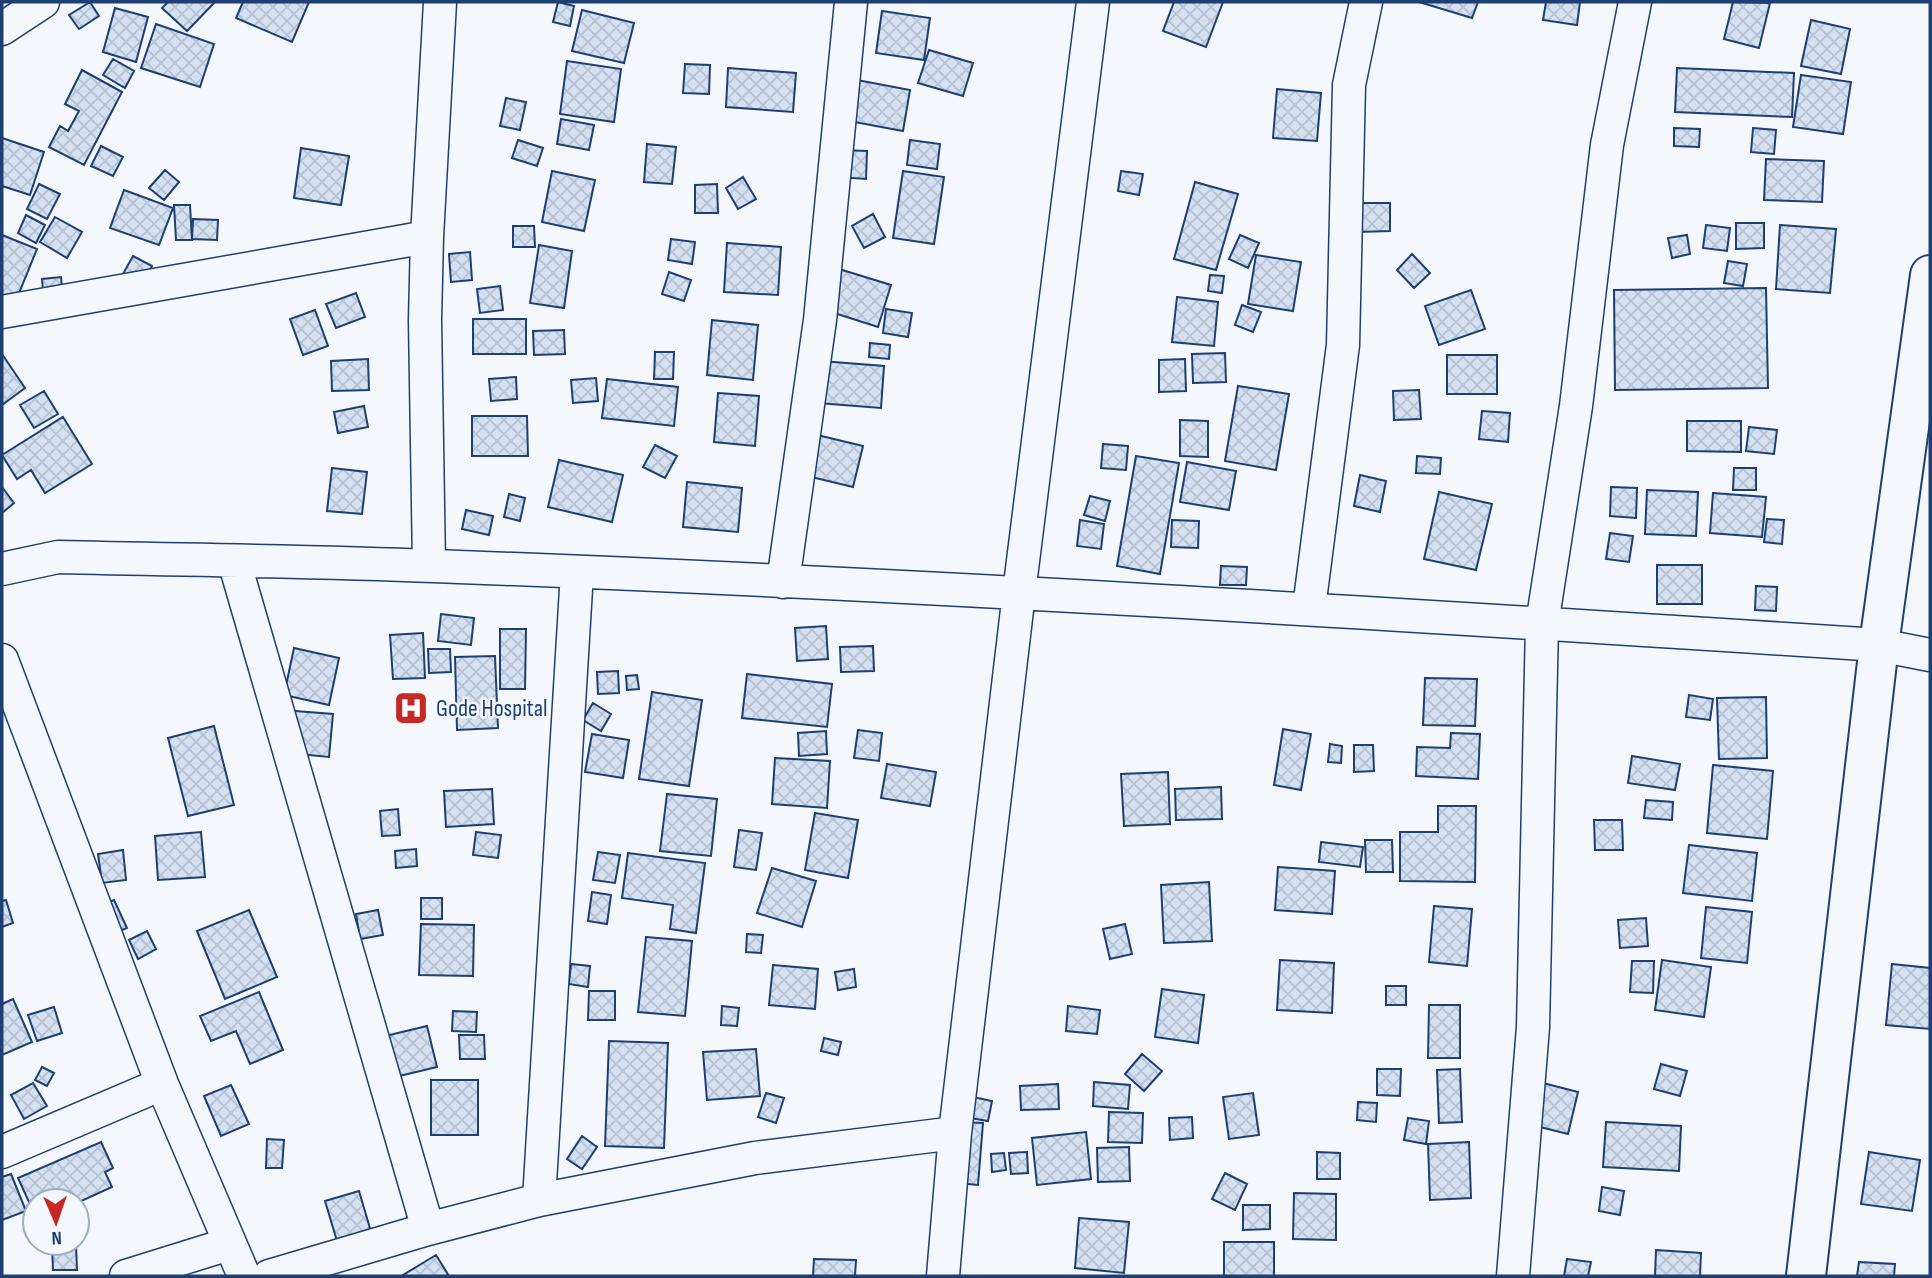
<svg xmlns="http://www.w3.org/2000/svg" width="1932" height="1278" viewBox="0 0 1932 1278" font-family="'Sofia Sans Condensed',sans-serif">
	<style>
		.building { fill: url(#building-cross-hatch); stroke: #1d3f73; stroke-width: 2 }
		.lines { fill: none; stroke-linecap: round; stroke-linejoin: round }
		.street-casing { stroke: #1d3f73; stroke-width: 35 }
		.secondary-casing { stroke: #1d3f73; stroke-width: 42 }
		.street { stroke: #f4f7fb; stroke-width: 32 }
		.secondary { stroke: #f4f7fb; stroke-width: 38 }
		.labels { text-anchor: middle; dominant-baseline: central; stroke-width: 5; stroke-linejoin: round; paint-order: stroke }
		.poi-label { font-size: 24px; fill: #1d3f73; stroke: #f4f7fb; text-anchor: start }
	</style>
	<defs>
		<pattern id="building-cross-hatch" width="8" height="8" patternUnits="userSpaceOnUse" patternTransform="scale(1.75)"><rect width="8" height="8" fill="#d5e0f0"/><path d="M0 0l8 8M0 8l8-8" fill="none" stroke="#b6c1d1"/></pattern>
	</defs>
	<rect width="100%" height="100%" fill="#f4f7fb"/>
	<path class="building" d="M90,2L99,16L79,29L69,15Z
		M168,2H215L187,31L162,8Z
		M243,2H309L292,42L236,18Z
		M558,2L574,6L570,26L553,22Z
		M1174,2H1223L1206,47L1163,31Z
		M1419,2H1478L1472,18Z
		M1546,2H1580L1577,25L1543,20Z
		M1733,2L1770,3L1759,48L1724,39Z
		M115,8L148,17L136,62L103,52Z
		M582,10L634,23L624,63L572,51Z
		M882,11L930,18L924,60L876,53Z
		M1811,20L1850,29L1841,74L1801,66Z
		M156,24L214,44L200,87L141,68Z
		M929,50L973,63L963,96L918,83Z
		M113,59L134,71L125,88L103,75Z
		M567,61L621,69L614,122L560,114Z
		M685,64L710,65L709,94L683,93Z
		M728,68L796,73L793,112L726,107Z
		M1677,68L1794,73L1792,117L1675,112Z
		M82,70L122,92L84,165L49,147L60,126L68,131L79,111L65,104Z
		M1801,75L1851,82L1843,134L1793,127Z
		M857,80L910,90L903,131L849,121Z
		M1277,89L1321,93L1317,141L1273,138Z
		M506,98L526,102L520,130L500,126Z
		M561,119L594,125L589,150L557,144Z
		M1674,128L1700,129L1699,147L1674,146Z
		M1753,128L1776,130L1774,154L1751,152Z
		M2,138L44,152L30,195L2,186Z
		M518,140L543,148L537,166L512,158Z
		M910,140L940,144L937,169L907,165Z
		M647,144L676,147L672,184L644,182Z
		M101,146L123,157L113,176L91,166Z
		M301,148L349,156L341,205L294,198Z
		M840,150L867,151L866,179L839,177Z
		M1766,159L1824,161L1822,202L1764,200Z
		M165,170L179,182L164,200L149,188Z
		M552,171L595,180L584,231L542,222Z
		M903,171L944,177L934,244L893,238Z
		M1121,171L1143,174L1139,195L1118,191Z
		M743,177L756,199L738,209L726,188Z
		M1195,182L1238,194L1216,270L1174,259Z
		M39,184L60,194L47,219L27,209Z
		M717,184L718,213H695V185Z
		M124,190L173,208L159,245L110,228Z
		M1358,203H1390V231L1358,232Z
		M174,205H190L192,240H176Z
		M873,214L885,237L864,248L852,226Z
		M26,215L45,225L36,243L18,233Z
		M55,217L82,232L67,258L40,242Z
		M193,219L218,220L217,240L192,239Z
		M1736,223H1764V248L1736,249Z
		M1706,225L1730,228L1727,251L1703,248Z
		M1780,225L1836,229L1830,293L1776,289Z
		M513,226H534L535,247H513Z
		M2,235L37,249L13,308L2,303Z
		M1240,235L1259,243L1248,268L1229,259Z
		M1687,235L1690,254L1672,258L1668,238Z
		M671,239L695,242L692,264L668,260Z
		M727,243L781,247L778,295L724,292Z
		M539,245L572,251L564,308L530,303Z
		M470,252L472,280L451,282L449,254Z
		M1412,254L1430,273L1414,288L1397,270Z
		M1256,255L1301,262L1293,311L1248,304Z
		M133,256L152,266L143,284L123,274Z
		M1728,261L1747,264L1743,286L1724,283Z
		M839,269L891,285L878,327L825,310Z
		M669,272L691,280L684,301L662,294Z
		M1210,275L1224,276L1222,293L1208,291Z
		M61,277L63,299L44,301L42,279Z
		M500,286L503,310L480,313L477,289Z
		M1766,288L1768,388L1615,390L1614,290Z
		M1471,290L1485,329L1439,345L1425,306Z
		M356,293L365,317L336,328L326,304Z
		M1177,297L1218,302L1214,346L1172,342Z
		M1242,305L1261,312L1253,332L1235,325Z
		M886,309L912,313L908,337L883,333Z
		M315,310L328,346L303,355L290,319Z
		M473,319H526V354H473Z
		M712,320L758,325L753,380L707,375Z
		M564,330L565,354L534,355L533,331Z
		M870,343L890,345L889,359L869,357Z
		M655,352H674L673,379H654Z
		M1225,353L1226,382L1193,383L1192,354Z
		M2,354L25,388L2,405Z
		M1447,355H1497V394H1447Z
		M368,359L369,390L332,391L331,361Z
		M1185,359L1186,391L1159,392V360Z
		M821,361L884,366L881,408L818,403Z
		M516,377L517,399L491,401L489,379Z
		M596,378L598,401L573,403L571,380Z
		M607,379L678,387L674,426L602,418Z
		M1238,386L1289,394L1276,470L1225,461Z
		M1419,390L1421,419L1394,420L1393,391Z
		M44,391L58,414L34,428L20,405Z
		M718,393L759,396L755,446L714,442Z
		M364,406L368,427L338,433L334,412Z
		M1482,411L1510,413L1508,442L1479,439Z
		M472,416H527L528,456H472Z
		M63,417L92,464L45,493L31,470L17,479L2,455Z
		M1180,420L1208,421V457L1180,456Z
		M1687,421H1741V452L1687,451Z
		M1749,427L1777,430L1774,454L1746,451Z
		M809,433L863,446L853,487L799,474Z
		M1103,444L1128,446L1126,470L1101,468Z
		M655,445L677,456L665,478L643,467Z
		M1136,456L1179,463L1160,574L1117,566Z
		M1417,456L1441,458L1440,474L1416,473Z
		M559,460L623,475L612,522L548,507Z
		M1187,462L1236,471L1229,510L1180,502Z
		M332,468L367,472L362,514L327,511Z
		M1734,468H1756V490H1733Z
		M1360,475L1386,481L1380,512L1354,506Z
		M687,482L742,488L738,532L683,527Z
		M2,487L14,503L2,513Z
		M1611,487L1637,488L1636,518L1610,516Z
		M1647,490L1698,492L1696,536L1645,534Z
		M1439,492L1492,504L1476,570L1424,559Z
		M1713,493L1766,497L1762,537L1710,533Z
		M509,494L525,498L520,521L504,517Z
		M1090,496L1110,501L1105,521L1084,515Z
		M466,510L493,516L489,535L462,529Z
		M1767,519L1784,520L1782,544L1764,542Z
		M1080,520L1104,524L1101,549L1077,546Z
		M1172,520L1199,521L1198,548L1171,547Z
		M1610,533L1633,536L1629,562L1606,559Z
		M1657,565H1702V604H1657Z
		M1221,566L1247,567L1246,585H1220Z
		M1756,586L1777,587L1776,611L1755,610Z
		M441,614L474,618L471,645L438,641Z
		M826,626L828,659L797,661L795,628Z
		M500,629H526L525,689H500Z
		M423,633L425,678L393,679L390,635Z
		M873,646L874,671L841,672L840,647Z
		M294,648L339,658L329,705L284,695Z
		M428,649H450L451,672L429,673Z
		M495,656L498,728L457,730L455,657Z
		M618,671L619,693L598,694L597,672Z
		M747,674L832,684L827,727L742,718Z
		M637,675L639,689L627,690L626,676Z
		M1425,678L1477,679L1475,726L1423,725Z
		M652,692L702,700L689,786L639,779Z
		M1689,695L1713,699L1710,720L1686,717Z
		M1766,697L1767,758L1719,759L1717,698Z
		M593,703L611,714L601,731L583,720Z
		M282,710L333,714L329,757L279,752Z
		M214,726L234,805L188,816L168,738Z
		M1283,729L1311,734L1301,790L1274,785Z
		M858,730L882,733L879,761L854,758Z
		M826,731L827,754L799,756L798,733Z
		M1451,733L1480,734L1478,779L1416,776L1417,747L1450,748Z
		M592,734L629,740L623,778L585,772Z
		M1330,744L1342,746L1341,763L1328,762Z
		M1354,745H1373L1374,771L1354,772Z
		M1632,756L1680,764L1675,790L1628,783Z
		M775,758L830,761L827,808L772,804Z
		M887,764L936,772L930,806L881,798Z
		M1713,765L1773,771L1767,839L1707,833Z
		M1168,772L1170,824L1124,826L1121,774Z
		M1221,787L1222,819L1176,820L1175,789Z
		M492,789L494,824L446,827L444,791Z
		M667,794L717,799L711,856L660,851Z
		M1646,800L1673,802L1672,820L1644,818Z
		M1438,806H1476L1475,882L1400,881V832H1438Z
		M398,809L400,835L382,836L380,811Z
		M815,813L858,820L848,878L805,870Z
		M1594,820H1622L1623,850H1595Z
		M739,830L762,833L756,870L734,867Z
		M201,832L205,877L158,880L155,836Z
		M476,832L501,835L498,858L473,855Z
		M1365,840H1392L1393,872H1366Z
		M1321,842L1363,847L1360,867L1319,862Z
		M1689,845L1757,853L1752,901L1683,893Z
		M416,849L417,866L396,868L395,851Z
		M123,850L126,880L102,883L98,854Z
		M598,852L620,855L615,883L593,880Z
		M628,853L705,863L696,933L670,929L673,905L622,898Z
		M1278,867L1335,871L1332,914L1275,910Z
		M772,868L816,881L802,927L757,913Z
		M1209,882L1212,941L1164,943L1161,885Z
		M592,892L611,895L607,924L588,921Z
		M421,898H442V919H421Z
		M6,900L13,923L2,927V901Z
		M114,900L127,928L110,935L97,907Z
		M1434,906L1472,909L1467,966L1429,962Z
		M1706,907L1752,912L1747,963L1701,958Z
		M249,910L277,977L225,999L197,931Z
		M378,910L383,935L360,939L356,914Z
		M1646,918L1648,946L1620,948L1618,920Z
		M421,924L474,925L473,976L419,975Z
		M1125,924L1132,954L1110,959L1103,929Z
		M147,931L156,949L138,959L129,940Z
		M747,934L763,935L761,953L746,952Z
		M646,937L692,941L685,1016L638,1012Z
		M1280,960L1334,963L1332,1013L1277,1010Z
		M1662,960L1711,967L1704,1017L1655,1010Z
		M1632,961H1654L1653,993L1630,992Z
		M571,964L590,966L588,987L569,984Z
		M1892,964L1930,968V1029L1886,1025Z
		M773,965L818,969L815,1009L769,1005Z
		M854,969L856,987L838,990L835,972Z
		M1386,986H1406V1005H1386Z
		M1162,989L1204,995L1198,1043L1155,1037Z
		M589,991H615V1020H588Z
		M259,992L283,1050L250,1064L236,1031L211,1041L200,1016Z
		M13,999L32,1042L2,1055V1004Z
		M1429,1005H1460V1058H1428Z
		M722,1006L739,1008L737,1026L721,1025Z
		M1068,1006L1100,1010L1097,1034L1066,1031Z
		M54,1007L62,1033L37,1041L28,1015Z
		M453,1011L477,1012L476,1032L452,1031Z
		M427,1026L437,1067L391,1078L381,1037Z
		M459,1035H484L485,1059H460Z
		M824,1038L841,1042L838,1055L821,1051Z
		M609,1041L668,1043L664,1148L605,1146Z
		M756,1049L760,1096L707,1100L703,1052Z
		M1142,1054L1162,1071L1144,1091L1125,1074Z
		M1661,1064L1687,1071L1680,1096L1654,1089Z
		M42,1067L54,1073L47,1086L35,1080Z
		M1377,1069H1401L1400,1096L1377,1095Z
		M1460,1069L1462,1122L1439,1123L1437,1070Z
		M431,1080H478V1135H431Z
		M1094,1082L1130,1085L1128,1109L1093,1106Z
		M33,1083L47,1106L24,1119L11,1095Z
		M1543,1083L1578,1092L1568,1134L1532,1125Z
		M1058,1084L1059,1109L1021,1110L1020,1086Z
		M231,1085L249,1124L221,1136L204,1096Z
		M766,1093L784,1098L776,1123L758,1117Z
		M1253,1093L1259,1135L1229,1139L1223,1097Z
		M968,1096L992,1101L988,1121L964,1117Z
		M1358,1102L1377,1103L1376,1122L1357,1120Z
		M1109,1112L1143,1113L1142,1143L1108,1142Z
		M1192,1117L1193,1138L1170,1140L1169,1118Z
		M1408,1118L1429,1121L1426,1144L1404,1140Z
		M962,1122L983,1123L978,1185L957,1183Z
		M1606,1122L1681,1126L1679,1171L1603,1167Z
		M1086,1132L1091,1179L1037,1185L1032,1138Z
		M582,1136L597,1147L582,1169L567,1159Z
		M267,1139L284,1140L282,1168H266Z
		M101,1142L113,1168L105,1172L112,1187L77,1203V1201H35V1215L18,1178Z
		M1469,1142L1471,1198L1430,1200L1428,1144Z
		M1129,1147L1130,1181L1098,1182L1097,1148Z
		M1027,1152L1028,1173L1011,1174L1009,1153Z
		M1317,1152L1340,1153V1179H1317Z
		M1869,1152L1920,1160L1912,1211L1861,1204Z
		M1004,1153L1006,1170L992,1172L991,1154Z
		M1225,1173L1247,1184L1235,1210L1212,1199Z
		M11,1174L26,1211L2,1220V1177Z
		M1602,1187L1624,1191L1620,1215L1599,1211Z
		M359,1191L374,1242L340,1251L325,1201Z
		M1294,1193L1336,1194V1240L1293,1239Z
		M1243,1205H1270V1229L1243,1230Z
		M1079,1218L1129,1222L1124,1273L1075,1268Z
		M1224,1242H1274V1276H1224Z
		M76,1245L77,1270H53L52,1246Z
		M1656,1250L1701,1253L1700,1276H1655Z
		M436,1255L449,1276H403V1275Z
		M814,1259L856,1260L855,1276H813Z
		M1567,1259L1591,1262L1588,1276H1564Z
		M1859,1262L1895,1264L1894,1276H1857Z"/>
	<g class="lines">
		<g class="street-casing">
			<path id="street" d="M2,29L43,2
				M2,312L427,237
				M234,561L428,1229
				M429,566L425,320L427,237L440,2
				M2,569L58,557C183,560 309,561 434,566C916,584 1397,614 1879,645L1930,655
				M783,582L820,320L851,2
				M1309,608L1343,345L1349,85L1366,2
				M2,660L162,1084L244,1276
				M2,1152L162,1084
				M539,1200L577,572
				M126,1276L229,1244
				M269,1276L428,1229L539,1200L755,1158L955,1133
				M943,1276L955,1133L1019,593L1093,2
				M1513,1276L1533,1027L1542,624L1576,406L1607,145L1635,2"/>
		</g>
		<g class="secondary-casing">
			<path id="secondary" d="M1806,1276L1879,645L1930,275"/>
		</g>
		<use href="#street" class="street"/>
		<use href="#secondary" class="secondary"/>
	</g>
	<defs>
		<g id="hospital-square" transform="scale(1.75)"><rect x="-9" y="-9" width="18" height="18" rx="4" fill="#c62828" stroke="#f4f7fb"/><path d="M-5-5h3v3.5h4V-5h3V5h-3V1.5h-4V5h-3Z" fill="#fff"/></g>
	</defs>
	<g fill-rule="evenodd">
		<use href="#hospital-square" x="411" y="708"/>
	</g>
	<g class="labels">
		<g class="poi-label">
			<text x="436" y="708">Gode Hospital</text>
		</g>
	</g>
	<rect width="1932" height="1278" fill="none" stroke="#1d3f73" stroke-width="7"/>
	<g transform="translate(56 1222) rotate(178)"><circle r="33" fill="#f4f7fb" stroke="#9eadc5" stroke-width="2"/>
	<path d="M0-5L12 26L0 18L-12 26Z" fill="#c62828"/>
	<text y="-10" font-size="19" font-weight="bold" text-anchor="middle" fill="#1d3f73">N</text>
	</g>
</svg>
